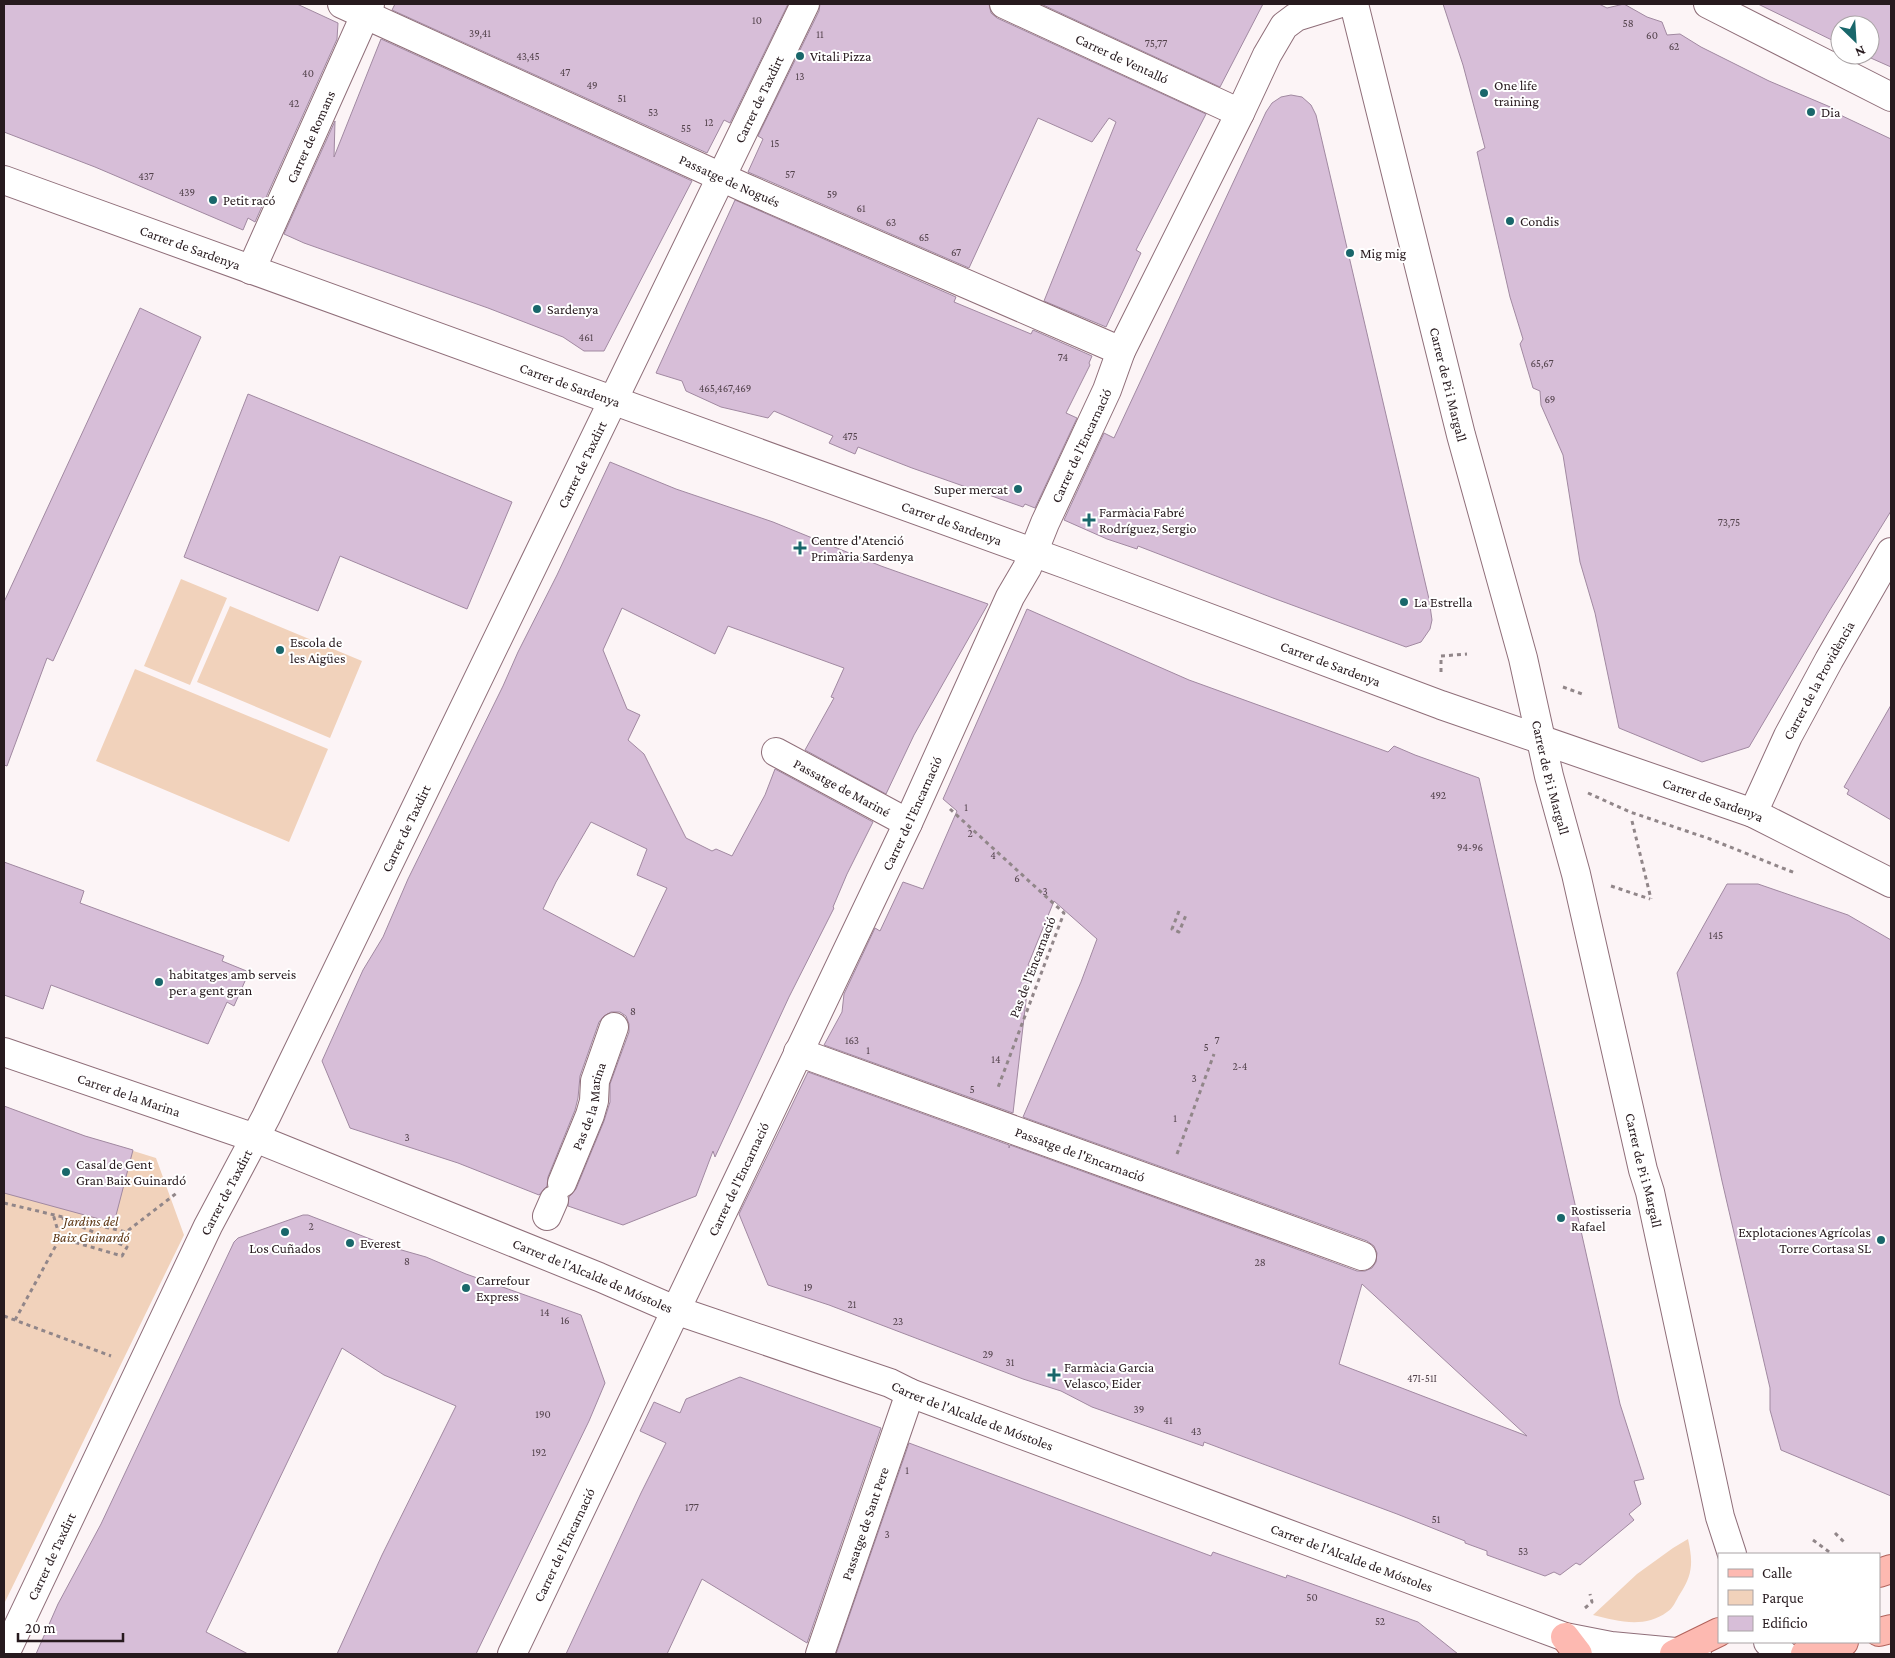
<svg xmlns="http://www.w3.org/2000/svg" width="1895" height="1658" viewBox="0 0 1895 1658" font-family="'Crimson Pro',serif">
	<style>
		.green { fill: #f1d2bb }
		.building { fill: #d7bed8; stroke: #a189a1; fill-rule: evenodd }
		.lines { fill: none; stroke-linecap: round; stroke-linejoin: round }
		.pedestrian-casing { stroke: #8f6e79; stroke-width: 30 }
		.minor-casing { stroke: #8f6e79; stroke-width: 30 }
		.tertiary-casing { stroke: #8f6e79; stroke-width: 30 }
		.primary-casing { stroke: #b1635c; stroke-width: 30 }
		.path { stroke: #918689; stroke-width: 3; stroke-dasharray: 4 4; stroke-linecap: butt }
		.pedestrian { stroke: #fff; stroke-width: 28 }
		.minor { stroke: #fff; stroke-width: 28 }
		.tertiary { stroke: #fff; stroke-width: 28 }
		.primary { stroke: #fdb9b1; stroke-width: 28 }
		.poi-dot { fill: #19676b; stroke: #fff; stroke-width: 2 }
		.labels { text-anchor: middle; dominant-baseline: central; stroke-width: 4; stroke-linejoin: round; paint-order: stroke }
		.number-label { font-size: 11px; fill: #53434c }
		.poi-label { font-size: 14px; fill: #271a1e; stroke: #fff; text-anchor: start }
		.street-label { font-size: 14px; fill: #271a1e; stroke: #fff }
		.park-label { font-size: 14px; font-style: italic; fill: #5c3512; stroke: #fff }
	</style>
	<rect width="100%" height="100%" fill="#fcf4f6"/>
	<path class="green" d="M181,579L227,598L190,685L144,666Z
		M230,606L362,661L330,738L197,682Z
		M135,669L328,749L289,842L96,761Z
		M4,1106L85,1136L156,1158L184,1235L4,1604Z
		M1688,1539C1693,1562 1693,1574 1680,1594C1676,1600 1673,1609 1667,1612C1644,1629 1617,1621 1593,1615L1637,1574L1673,1548Z"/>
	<path class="building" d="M4,4H297L338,23L337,39L255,222L248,218L243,230L95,167L4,132Z
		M395,4H788L730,123L724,120L707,153L392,10Z
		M820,4H989L991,13L997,18L1206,114L1136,250L1141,253L1106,327L1044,301L1116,122L1109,118L1092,142L1038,118L969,268L748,172L763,139L758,136L819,11Z
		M1041,4H1263L1220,87Z
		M1443,4H1599L1607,8L1624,4L1647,17L1662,22L1667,35L1680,34L1701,47L1769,81L1835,109L1836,113L1891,139V511L1828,613L1749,747L1702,762L1619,728L1595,613L1580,562L1563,455L1541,405L1540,391L1533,388L1520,344L1523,339L1510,297L1477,152L1485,148L1463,65Z
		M1758,4H1891V67L1864,55H1870V25H1840V44Z
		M381,39L692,181L604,351H584L563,337L488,308L304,243L284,234L335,121L334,157Z
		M1291,95L1302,97L1311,105L1316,115L1429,599L1432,620L1430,629L1421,642L1406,647L1273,598L1138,546L1137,549L1107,539L1064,520L1104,433L1114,438L1266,112L1272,103L1281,97Z
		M735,200L956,297L954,302L1031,334L1033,330L1092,356L1089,363L1090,365L1066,413L1077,418L1035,508L1025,504L1023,507L912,468L858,447L855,454L829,443L833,436L774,411L768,418L721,407L686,391L682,381L656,373Z
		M140,308L201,337L53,661L47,658L7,766L4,765V602Z
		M248,394L512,502L467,609L340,556L318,611L184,557Z
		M610,462L676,489L773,522L881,566L988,604L914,735L886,794L805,750L834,698L831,697L844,668L728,626L715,654L622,608L603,650L627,709L640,715L628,740L644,754L686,838L712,851L716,849L732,856L765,795L775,769L873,822L847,874L833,907L834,908L789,997L715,1157L713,1151L696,1196L623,1225L568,1206L569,1197L576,1189L604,1121L610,1102V1084L629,1032V1024L626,1016L620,1012H611L604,1016L599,1022L580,1076L578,1098L575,1110L548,1177L547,1186L539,1195L458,1163L350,1128L322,1061L363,970L383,937L408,879L503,686L518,652L557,575ZM591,822L647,849L637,875L667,888L634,957L543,909L556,882Z
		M1027,609L1189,680L1388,752L1394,746L1415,755L1479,778L1620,1404L1644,1479L1634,1481L1641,1504L1629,1514L1634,1520L1580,1565L1576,1563L1560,1575L1554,1572L1545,1576L1487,1555V1551L1465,1543V1541L1397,1514L1204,1442L1203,1446L1092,1407L1061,1391L1023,1379L829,1305L768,1285L739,1214L808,1072L1009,1145V1148L1010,1145L1357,1271H1365L1372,1268L1376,1262L1377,1253L1374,1246L1367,1241L1023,1117L1081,982L1097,939L1054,901L1028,965L1030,966L1013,1113L824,1045L842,1012L844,994L875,928L880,931L903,882L923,889L957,811L943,799ZM1362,1284L1527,1436L1339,1364Z
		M1891,705V820L1847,794L1849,790L1844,787Z
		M4,862L84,891L80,903L224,956L222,961L249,972L234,1006L227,1002L208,1044L51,985L43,1009L4,995Z
		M1727,884H1758L1848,915L1891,940V1496L1781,1450L1770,1410V1388L1722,1181L1677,973Z
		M4,1106L85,1136L133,1150L114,1223L4,1193Z
		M303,1215H308L391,1247L426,1257L466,1274L581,1315L605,1383L589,1421L476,1654H337L382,1555L456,1406L384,1375L342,1348L206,1632L248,1654H36L58,1604L101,1524L234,1242L238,1238Z
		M740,1377L881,1428L807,1643L702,1579L667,1654H566L641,1493L666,1443L640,1431L654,1402L680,1413L686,1399Z
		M909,1443L1211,1556L1213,1552L1286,1578L1287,1575L1418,1622L1458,1654H836Z"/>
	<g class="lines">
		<g class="pedestrian-casing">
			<g id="pedestrian">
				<path id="s1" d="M562,1183L590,1115L594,1101L595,1081L614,1027"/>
				<path d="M547,1216L554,1200"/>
			</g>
		</g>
		<g class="minor-casing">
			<g id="minor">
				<path id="s2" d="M342,4L743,187L1121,351"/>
				<path id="s3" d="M1004,4L1240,113"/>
				<path id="s4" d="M1354,4L1461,435L1523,658L1549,776L1576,874L1643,1170L1650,1192L1720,1517L1732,1554"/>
				<path d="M1708,4L1891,97"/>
				<path id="s5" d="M251,270L370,4"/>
				<path id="s6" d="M776,752L908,823"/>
				<path id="s7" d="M1753,813L1788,736L1829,660L1891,552"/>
				<path id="s8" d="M4,1052L255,1138L599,1277L675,1310L890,1383L910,1393L1565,1637L1611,1646L1697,1654"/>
				<path id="s9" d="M798,1052L1362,1256"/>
				<path d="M1768,1642L1783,1654"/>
				<path id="s10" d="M5,1654L208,1226L266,1117L805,4"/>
				<path id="s11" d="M512,1654L908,823L1010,597L1027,568L1045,523L1107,390L1121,351L1240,113L1267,55L1284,26L1296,17L1338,4"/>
				<path id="s12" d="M820,1654L910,1393"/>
			</g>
		</g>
		<g class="tertiary-casing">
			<g id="tertiary">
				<path id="s13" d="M4,180L1068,565L1441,705L1753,813L1891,883"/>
			</g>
		</g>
		<g class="primary-casing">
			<path id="primary" d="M1879,1573L1891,1569
				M1879,1632L1891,1629
				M1565,1637L1578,1654
				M1674,1654L1719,1632
				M1805,1654L1844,1642"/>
		</g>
		<path class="path" d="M1441,672V656L1467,654
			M1563,687L1582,694
			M1588,793L1630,812L1710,839L1795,873
			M950,809L1064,913L997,1090
			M1632,821L1651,899
			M1611,886L1650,899
			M1179,911L1172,929L1179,932L1186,915
			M1177,1154L1214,1054
			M4,1203L126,1232L178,1192
			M60,1238L122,1256L127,1247L62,1218
			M4,1316L111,1356
			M15,1320L60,1238L53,1214
			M1835,1533L1844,1542
			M1813,1540L1832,1554
			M1585,1608L1592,1602L1590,1594"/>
		<use href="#pedestrian" class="pedestrian"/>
		<use href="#minor" class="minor"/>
		<use href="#tertiary" class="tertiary"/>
		<use href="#primary" class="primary"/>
	</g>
	<g class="poi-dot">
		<circle cx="800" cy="56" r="5"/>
		<circle cx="1484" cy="93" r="5"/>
		<circle cx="1811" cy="112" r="5"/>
		<circle cx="213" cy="200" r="5"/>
		<circle cx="1510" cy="221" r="5"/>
		<circle cx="1350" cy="253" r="5"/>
		<circle cx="537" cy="309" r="5"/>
		<circle cx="1018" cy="489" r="5"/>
		<path d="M1086.5 512.5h5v5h5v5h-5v5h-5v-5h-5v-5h5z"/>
		<path d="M797.5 540.5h5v5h5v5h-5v5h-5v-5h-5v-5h5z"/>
		<circle cx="1404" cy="602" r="5"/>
		<circle cx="280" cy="650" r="5"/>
		<circle cx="159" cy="982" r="5"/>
		<circle cx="66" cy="1172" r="5"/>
		<circle cx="1561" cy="1218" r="5"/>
		<circle cx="285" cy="1232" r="5"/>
		<circle cx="1881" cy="1240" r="5"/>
		<circle cx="350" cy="1243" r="5"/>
		<circle cx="466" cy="1288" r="5"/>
		<path d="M1051.5 1367.5h5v5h5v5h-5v5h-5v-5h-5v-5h5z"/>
	</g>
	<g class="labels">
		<g class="number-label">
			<text x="757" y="20">10</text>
			<text x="1628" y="23">58</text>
			<text x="480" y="33">39,41</text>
			<text x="820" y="34">11</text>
			<text x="1652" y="35">60</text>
			<text x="1156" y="43">75,77</text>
			<text x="1674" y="46">62</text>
			<text x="528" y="56">43,45</text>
			<text x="565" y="72">47</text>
			<text x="308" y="73">40</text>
			<text x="800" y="76">13</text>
			<text x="592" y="85">49</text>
			<text x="622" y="98">51</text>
			<text x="294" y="103">42</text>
			<text x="653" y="112">53</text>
			<text x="709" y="122">12</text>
			<text x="686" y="128">55</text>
			<text x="775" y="143">15</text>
			<text x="790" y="174">57</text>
			<text x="146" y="176">437</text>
			<text x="187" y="192">439</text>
			<text x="832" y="194">59</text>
			<text x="861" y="208">61</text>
			<text x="891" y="222">63</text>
			<text x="924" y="237">65</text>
			<text x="956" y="252">67</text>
			<text x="586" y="337">461</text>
			<text x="1063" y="357">74</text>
			<text x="1542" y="363">65,67</text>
			<text x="725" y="388">465,467,469</text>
			<text x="1550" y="399">69</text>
			<text x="850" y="436">475</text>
			<text x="1729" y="522">73,75</text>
			<text x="1438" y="795">492</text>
			<text x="966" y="807">1</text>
			<text x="970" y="833">2</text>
			<text x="1470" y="847">94-96</text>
			<text x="993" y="855">4</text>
			<text x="1017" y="878">6</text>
			<text x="1045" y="891">3</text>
			<text x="1716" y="935">145</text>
			<text x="633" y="1011">8</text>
			<text x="852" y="1040">163</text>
			<text x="1217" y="1040">7</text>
			<text x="1206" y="1047">5</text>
			<text x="868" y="1050">1</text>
			<text x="996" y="1059">14</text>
			<text x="1240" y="1066">2-4</text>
			<text x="1194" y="1078">3</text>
			<text x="972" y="1089">5</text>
			<text x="1175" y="1118">1</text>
			<text x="407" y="1137">3</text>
			<text x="311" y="1226">2</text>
			<text x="407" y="1261">8</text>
			<text x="1260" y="1262">28</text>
			<text x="808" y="1287">19</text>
			<text x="852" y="1304">21</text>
			<text x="545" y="1312">14</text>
			<text x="565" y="1320">16</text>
			<text x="898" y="1321">23</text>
			<text x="988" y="1354">29</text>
			<text x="1010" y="1362">31</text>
			<text x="1422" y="1378">47I-51I</text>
			<text x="1139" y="1409">39</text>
			<text x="543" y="1414">190</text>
			<text x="1168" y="1420">41</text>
			<text x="1196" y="1431">43</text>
			<text x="539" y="1452">192</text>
			<text x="907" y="1470">1</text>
			<text x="692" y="1507">177</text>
			<text x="1436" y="1519">51</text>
			<text x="887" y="1534">3</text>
			<text x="1523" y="1551">53</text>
			<text x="1312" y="1597">50</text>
			<text x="1380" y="1621">52</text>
		</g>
		<g class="poi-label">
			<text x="810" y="56">Vitali Pizza</text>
			<text x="1494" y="85">One life<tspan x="1494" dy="16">training</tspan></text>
			<text x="1821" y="112">Dia</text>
			<text x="223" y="200">Petit racó</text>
			<text x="1520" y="221">Condis</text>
			<text x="1360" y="253">Mig mig</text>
			<text x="547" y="309">Sardenya</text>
			<text x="1008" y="489" text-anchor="end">Super mercat</text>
			<text x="1099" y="512">Farmàcia Fabré<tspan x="1099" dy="16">Rodríguez, Sergio</tspan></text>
			<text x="811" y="540">Centre d'Atenció<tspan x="811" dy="16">Primària Sardenya</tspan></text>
			<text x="1414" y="602">La Estrella</text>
			<text x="290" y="642">Escola de<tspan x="290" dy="16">les Aigües</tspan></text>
			<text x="169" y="974">habitatges amb serveis<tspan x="169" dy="16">per a gent gran</tspan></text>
			<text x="76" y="1164">Casal de Gent<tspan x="76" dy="16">Gran Baix Guinardó</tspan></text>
			<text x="1571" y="1210">Rostisseria<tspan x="1571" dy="16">Rafael</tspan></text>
			<text x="1871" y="1232" text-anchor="end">Explotaciones Agrícolas<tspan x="1871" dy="16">Torre Cortasa SL</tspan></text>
			<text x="360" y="1243">Everest</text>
			<text x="285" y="1248" text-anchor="middle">Los Cuñados</text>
			<text x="476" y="1280">Carrefour<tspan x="476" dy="16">Express</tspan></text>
			<text x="1064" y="1367">Farmàcia Garcia<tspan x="1064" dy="16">Velasco, Eider</tspan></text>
		</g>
		<g class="street-label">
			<text stroke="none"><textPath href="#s3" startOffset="130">Carrer de Ventalló</textPath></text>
			<text stroke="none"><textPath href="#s10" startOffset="1728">Carrer de Taxdirt</textPath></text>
			<text stroke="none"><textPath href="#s5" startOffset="146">Carrer de Romans</textPath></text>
			<text stroke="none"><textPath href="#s2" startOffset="426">Passatge de Nogués</textPath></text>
			<text stroke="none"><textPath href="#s13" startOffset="198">Carrer de Sardenya</textPath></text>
			<text stroke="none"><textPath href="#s4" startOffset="392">Carrer de Pi i Margall</textPath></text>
			<text stroke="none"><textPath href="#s13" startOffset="602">Carrer de Sardenya</textPath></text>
			<text stroke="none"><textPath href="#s11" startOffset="1336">Carrer de l'Encarnació</textPath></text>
			<text stroke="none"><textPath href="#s10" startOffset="1322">Carrer de Taxdirt</textPath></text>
			<text stroke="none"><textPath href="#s13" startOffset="1008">Carrer de Sardenya</textPath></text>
			<text stroke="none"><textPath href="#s13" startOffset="1412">Carrer de Sardenya</textPath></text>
			<text stroke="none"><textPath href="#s7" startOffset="148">Carrer de la Providència</textPath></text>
			<text stroke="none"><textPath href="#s4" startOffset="798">Carrer de Pi i Margall</textPath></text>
			<text stroke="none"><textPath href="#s6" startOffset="75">Passatge de Mariné</textPath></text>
			<text stroke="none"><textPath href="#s13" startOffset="1818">Carrer de Sardenya</textPath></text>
			<text stroke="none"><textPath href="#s11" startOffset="931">Carrer de l'Encarnació</textPath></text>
			<text stroke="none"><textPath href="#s10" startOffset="918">Carrer de Taxdirt</textPath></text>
			<text transform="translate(1032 967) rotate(-69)">Pas de l'Encarnació</text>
			<text stroke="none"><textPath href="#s8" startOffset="132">Carrer de la Marina</textPath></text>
			<text stroke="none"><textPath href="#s1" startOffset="82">Pas de la Marina</textPath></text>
			<text stroke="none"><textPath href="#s9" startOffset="300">Passatge de l'Encarnació</textPath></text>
			<text stroke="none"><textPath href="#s4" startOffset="1202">Carrer de Pi i Margall</textPath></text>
			<text stroke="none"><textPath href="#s11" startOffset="526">Carrer de l'Encarnació</textPath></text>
			<text stroke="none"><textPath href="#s10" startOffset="512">Carrer de Taxdirt</textPath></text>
			<text stroke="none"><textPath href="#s8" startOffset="630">Carrer de l'Alcalde de Móstoles</textPath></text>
			<text stroke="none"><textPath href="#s8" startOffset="1035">Carrer de l'Alcalde de Móstoles</textPath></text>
			<text stroke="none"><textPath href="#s12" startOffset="138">Passatge de Sant Pere</textPath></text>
			<text stroke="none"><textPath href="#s11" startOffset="121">Carrer de l'Encarnació</textPath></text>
			<text stroke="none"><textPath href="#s10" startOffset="108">Carrer de Taxdirt</textPath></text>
			<text stroke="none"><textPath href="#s8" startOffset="1440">Carrer de l'Alcalde de Móstoles</textPath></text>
		</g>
		<g class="park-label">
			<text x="91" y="1221">Jardins del<tspan x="91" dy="16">Baix Guinardó</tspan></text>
		</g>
	</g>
	<rect width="1895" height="1658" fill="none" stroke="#271a1e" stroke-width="10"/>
	<rect x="1718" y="1553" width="162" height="90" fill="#ffffff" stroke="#a9a3a5"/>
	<rect x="1728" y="1569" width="25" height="8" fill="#fdb9b1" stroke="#a9a3a5"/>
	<text x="1762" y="1578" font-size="15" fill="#271a1e">Calle</text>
	<rect x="1728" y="1590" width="25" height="15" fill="#f1d2bb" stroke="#a9a3a5"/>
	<text x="1762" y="1603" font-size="15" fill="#271a1e">Parque</text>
	<rect x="1728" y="1616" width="25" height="15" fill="#d7bed8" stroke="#a9a3a5"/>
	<text x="1762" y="1628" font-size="15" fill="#271a1e">Edificio</text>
	<g transform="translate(1855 40) rotate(155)"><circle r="24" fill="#ffffff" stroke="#a9a3a5"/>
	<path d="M0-4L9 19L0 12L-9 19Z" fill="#19676b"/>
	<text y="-8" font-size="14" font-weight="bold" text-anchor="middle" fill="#271a1e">N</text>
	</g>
	<path d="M18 1633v8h105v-8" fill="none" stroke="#271a1e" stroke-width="2.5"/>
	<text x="25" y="1633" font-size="15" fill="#271a1e" stroke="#ffffff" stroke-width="4" paint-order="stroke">20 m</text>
</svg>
